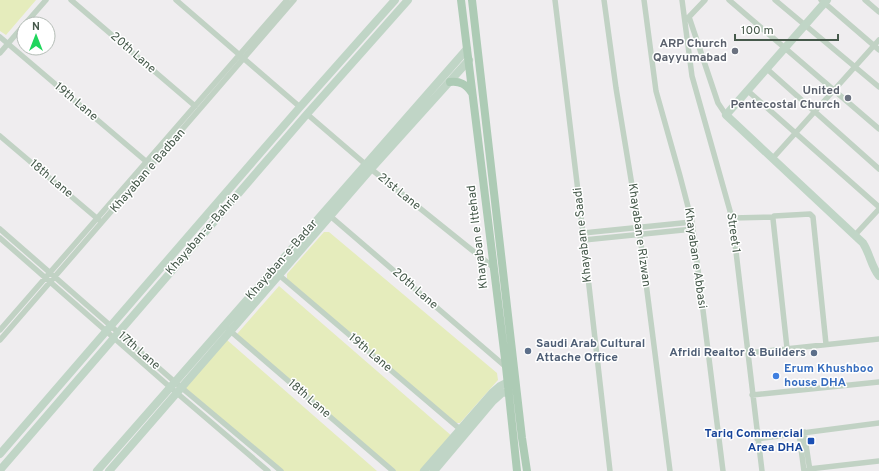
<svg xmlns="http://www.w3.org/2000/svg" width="879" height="471" viewBox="0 0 879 471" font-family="Overpass,sans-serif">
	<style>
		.green { fill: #e5ecbc }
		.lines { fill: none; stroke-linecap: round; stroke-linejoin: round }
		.street { stroke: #c1d2c4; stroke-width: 5.5 }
		.secondary { stroke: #c0d5c6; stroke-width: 8 }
		.primary { stroke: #adcbb5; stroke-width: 8 }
		.worship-dot { fill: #6b7280; stroke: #fff; stroke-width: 1.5 }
		.service-dot { fill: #5c6f8a; stroke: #fff; stroke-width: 1.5 }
		.shop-dot { fill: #3f7fe0; stroke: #fff; stroke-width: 1.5 }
		.transit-dot { fill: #1a4fb4; stroke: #fff; stroke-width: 1.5 }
		.labels { text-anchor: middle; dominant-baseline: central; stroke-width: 3; stroke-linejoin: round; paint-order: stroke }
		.worship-label { font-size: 12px; font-weight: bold; fill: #5b616d; stroke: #fff; text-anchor: end }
		.street-label { font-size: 12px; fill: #46594b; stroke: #fff }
		.service-label { font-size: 12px; font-weight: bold; fill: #4e5e75; stroke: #fff; text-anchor: start }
		.shop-label { font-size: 12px; font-weight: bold; fill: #366cbe; stroke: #fff; text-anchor: start }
		.transit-label { font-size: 12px; font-weight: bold; fill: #164399; stroke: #fff; text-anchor: end }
	</style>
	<rect width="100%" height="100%" fill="#efedef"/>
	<path class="green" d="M0,0H36L6,35L0,31Z
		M324,232H329L497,373L498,380L460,423H453L287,279V274Z
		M279,286L453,437L423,471H390L237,334Z
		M227,340L377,471H277L185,388Z"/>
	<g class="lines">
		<path class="street" d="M71,0L195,106
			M176,0L300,107
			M555,0L583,233L610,471
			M604,0L616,88L639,228L670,471
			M644,0L656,91L680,176L692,222L723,471
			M682,0L692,76L732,218L762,471
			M729,0L879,129
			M775,0L879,87
			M821,0L879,50
			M865,0L879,12
			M689,17L718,103L726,115
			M687,19L705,0
			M25,24L46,0
			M0,37L148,163
			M0,53L24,25
			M767,69L879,169
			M748,91L879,207
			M307,114L371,169L493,267
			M0,136L99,220
			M773,158L879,40
			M329,215L506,367
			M732,218L773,217
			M0,229L176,383L281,471
			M583,233L692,222
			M855,235L879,209
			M0,238L171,388L268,471
			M584,240L693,229
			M279,275L461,430
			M228,329L393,471
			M0,330L287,0
			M0,340L294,0
			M787,348L773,219L774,216L810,214L813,217L826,344
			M748,353L879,339
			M752,395L879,382
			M804,432L810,471
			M799,433L804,471
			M757,439L879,423
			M809,469L879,461"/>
		<path class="secondary" d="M827,0L726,115L863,243C870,254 871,266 879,276
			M0,454L300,107L395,0
			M0,470L307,114L408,0
			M97,471L467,49
			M109,471L371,169L469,60
			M424,471L493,392L500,386L508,382
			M434,471L493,401L502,393L509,392"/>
		<path class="primary" d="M461,0L506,367L517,471
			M472,0L522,438L527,471
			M450,82C460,81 466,84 472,93"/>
	</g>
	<g class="worship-dot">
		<circle cx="735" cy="51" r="4"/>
		<circle cx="848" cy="98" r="4"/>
	</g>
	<g class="service-dot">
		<circle cx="528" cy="351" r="4"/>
		<circle cx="814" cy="353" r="4"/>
	</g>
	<circle class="shop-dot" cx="776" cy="376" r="4"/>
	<rect class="transit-dot" x="807" y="437" width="8" height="8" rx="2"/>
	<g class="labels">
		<g class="worship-label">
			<text x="727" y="44">ARP Church<tspan x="727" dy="14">Qayyumabad</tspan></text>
			<text x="840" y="91">United<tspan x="840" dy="14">Pentecostal Church</tspan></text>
		</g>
		<g class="street-label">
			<text transform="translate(133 53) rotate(41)">20th Lane</text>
			<text transform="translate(76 102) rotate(40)">19th Lane</text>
			<text transform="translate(148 171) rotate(-49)">Khayaban e Badban</text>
			<text transform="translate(51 179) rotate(40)">18th Lane</text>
			<text transform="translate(399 192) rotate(39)">21st Lane</text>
			<text transform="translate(733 233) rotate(82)">Street 1</text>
			<text transform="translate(203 234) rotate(-49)">Khayaban-e-Bahria</text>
			<text transform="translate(583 235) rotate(-96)">Khayaban e Saadi</text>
			<text transform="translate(639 235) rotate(82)">Khayaban e Rizwan</text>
			<text transform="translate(478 237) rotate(-97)">Khayaban e Ittehad</text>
			<text transform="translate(695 258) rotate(82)">Khayaban e Abbasi</text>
			<text transform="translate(282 260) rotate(-49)">Khayaban-e-Badar</text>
			<text transform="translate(415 289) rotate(41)">20th Lane</text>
			<text transform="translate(139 351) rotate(41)">17th Lane</text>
			<text transform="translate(370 353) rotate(40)">19th Lane</text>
			<text transform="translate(309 399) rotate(41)">18th Lane</text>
		</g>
		<g class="service-label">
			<text x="536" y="344">Saudi Arab Cultural<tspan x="536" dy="14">Attache Office</tspan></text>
			<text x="806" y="353" text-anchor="end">Afridi Realtor &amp; Builders</text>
		</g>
		<g class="shop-label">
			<text x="784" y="369">Erum Khushboo<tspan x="784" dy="14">house DHA</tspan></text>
		</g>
		<g class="transit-label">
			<text x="803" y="434">Tariq Commercial<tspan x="803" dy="14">Area DHA</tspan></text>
		</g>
	</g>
	<g transform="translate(36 36)"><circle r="19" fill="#ffffff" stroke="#b5bdb7"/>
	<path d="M0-3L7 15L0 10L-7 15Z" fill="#20d65d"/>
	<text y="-6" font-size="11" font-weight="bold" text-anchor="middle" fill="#46594b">N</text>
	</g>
	<path d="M735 34v6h103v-6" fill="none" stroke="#46594b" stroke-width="2"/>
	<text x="741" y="34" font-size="12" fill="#46594b" stroke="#ffffff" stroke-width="3" paint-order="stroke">100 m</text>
</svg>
